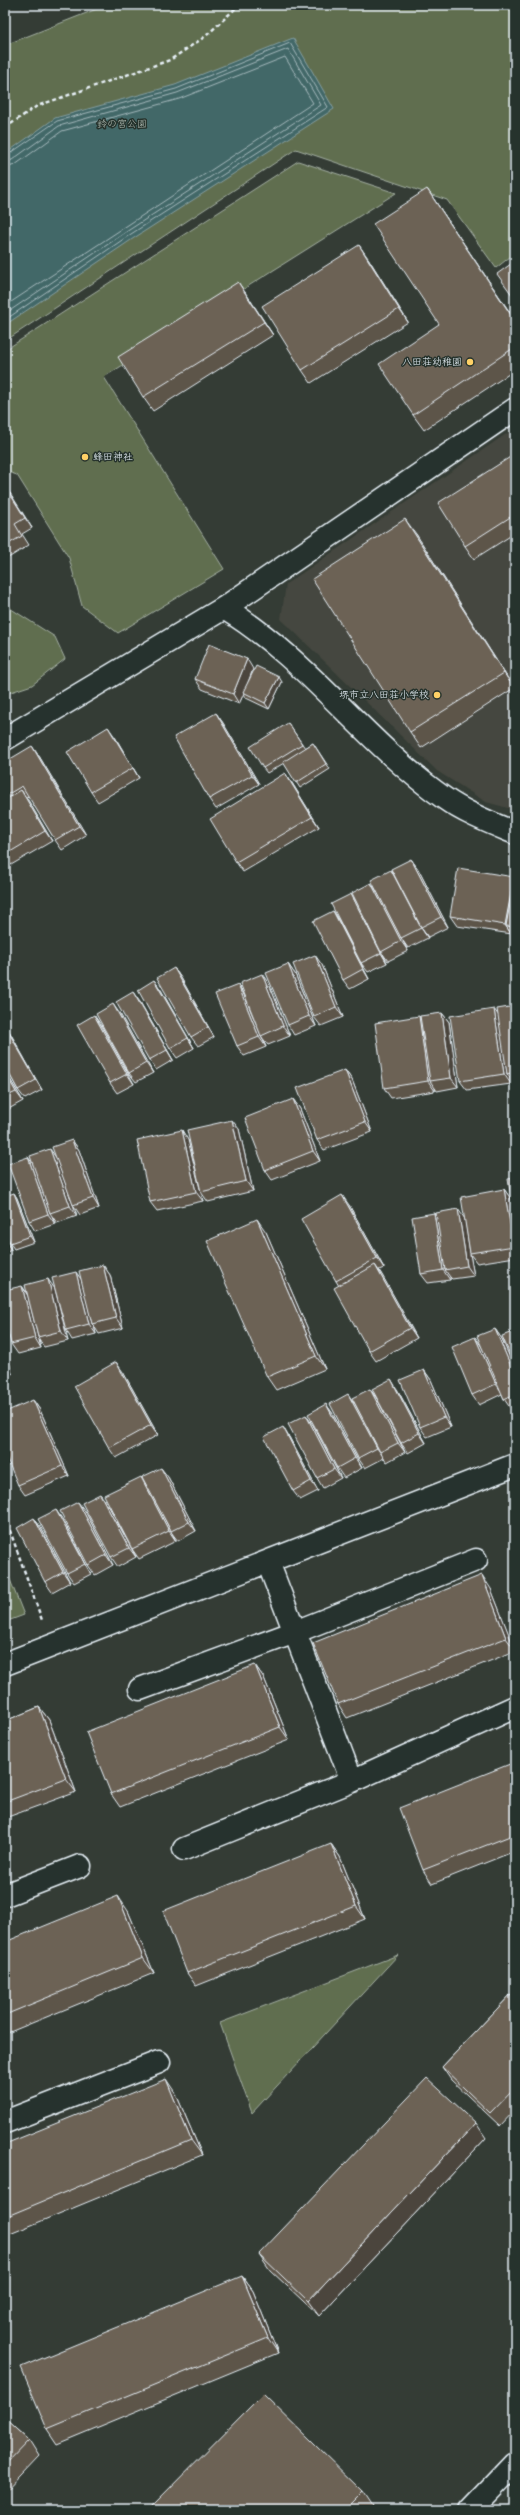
<svg xmlns="http://www.w3.org/2000/svg" width="520" height="2515" viewBox="0 0 520 2515" font-family="Kalam,'Klee One',sans-serif">
	<style>
		.built { fill: #45473f }
		.green { fill: #616e4f; stroke: #a4b0a4 }
		.water { fill: #436868; stroke: #859fa2 }
		.lines { fill: none; stroke-linecap: round; stroke-linejoin: round }
		.shore { stroke: #a6babe; stroke-width: 1 }
		.minor-casing { stroke: #e8f1f8; stroke-width: 25 }
		.path { stroke: #e8f1f8; stroke-width: 2.5; stroke-dasharray: 4 3; stroke-linecap: butt }
		.minor { stroke: #26332d; stroke-width: 22 }
		.wall { fill: #5d5449; stroke: #e8f1f8 }
		.shaded-wall { fill: #4c453c; stroke: #e8f1f8 }
		.building { fill: #6c6255; stroke: #e8f1f8 }
		.poi-dot { fill: #ffd166; stroke: #26332d; stroke-width: 1.5 }
		.labels { text-anchor: middle; dominant-baseline: central; stroke-width: 3; stroke-linejoin: round; paint-order: stroke }
		.park-label { font-size: 10px; fill: #b2bdb4; stroke: #26332d }
		.poi-label { font-size: 10px; fill: #e8f1f8; stroke: #26332d; text-anchor: end }
	</style>
	<rect width="100%" height="100%" fill="#343c35"/>
	<filter id="ink" filterUnits="userSpaceOnUse"><feTurbulence type="fractalNoise" baseFrequency=".025" numOctaves="2"/><feDisplacementMap in="SourceGraphic" scale="8" xChannelSelector="R" yChannelSelector="G"/><feConvolveMatrix kernelMatrix="1 2 1 2 8 2 1 2 1" color-interpolation-filters="sRGB"/></filter>
	<g filter="url(#ink)">
		<path class="built" d="M515,428V810L486,802L437,771L281,619L286,584Z"/>
		<path class="green" d="M107,5H515V253L496,268L447,200L296,149L5,341V45Z
			M298,161L396,193L104,377L224,569L118,633L82,606L69,558L17,475L5,471V350Z
			M5,605L55,637L65,659L32,685L5,694Z
			M5,1567L24,1615L5,1622Z
			M398,1955L252,2113L220,2023Z"/>
		<path class="water" d="M293,38L334,109L134,238L5,325V154L55,118L175,85Z"/>
		<g class="lines">
			<path class="shore" d="M5,157L57,121L176,89L290,43L328,107L131,234L5,320
				M5,162L12,160L59,126L177,93L288,49L321,105L129,230L5,314
				M5,168L15,165L62,131L179,99L285,57L313,103L5,306"/>
			<g class="minor-casing">
				<path id="minor" d="M224,608C308,659 364,742 444,798C465,813 491,823 515,833
					M5,739L224,608L515,409
					M268,1562L352,1781
					M5,1664L515,1465
					M140,1689L295,1632L476,1560
					M184,1849L352,1781L515,1707
					M5,1895L80,1866
					M5,2122L159,2062
					M471,2510L515,2464"/>
			</g>
			<path class="path" d="M5,128L37,106L170,60L206,36L239,5
				M5,1517L42,1620"/>
			<use href="#minor" class="minor"/>
		</g>
		<path class="wall" d="M427,189L515,320V370L424,430L413,415L439,324Z
			M368,258L408,322L311,383L302,370Z
			M247,295L273,335L153,411L143,397Z
			M515,454V533L474,559L465,546Z
			M5,486L32,528L22,534L29,545L5,560Z
			M416,534L514,688L421,748L410,732Z
			M253,669L249,680L282,682L269,709L246,698L244,693L239,704L202,689L195,679Z
			M216,713L223,723L259,784L216,809L209,799Z
			M288,723L305,748L313,743L330,769L300,788L284,763L267,773L263,768Z
			M115,737L139,778L98,802L91,792Z
			M39,756L86,835L62,850L55,840L29,796L26,797L52,841L11,865L5,857V762Z
			M285,773L292,783L319,827L243,872L236,862Z
			M411,859L418,869L448,927L428,937L424,932L428,938L408,948L403,941L408,951L388,961L383,954L387,963L368,972L361,963L356,902L378,893Z
			M515,877V936L513,935L512,934L457,926L450,916L514,878Z
			M333,911L339,921L369,979L350,989L343,980Z
			M288,964L295,974L316,1026L294,1035L288,1025Z
			M322,965L343,1017L321,1026L314,1017Z
			M174,968L181,978L214,1037L198,1046L191,1037Z
			M154,980L161,990L194,1048L177,1058L170,1048Z
			M269,984L290,1036L268,1045L261,1036Z
			M238,985L244,995L266,1047L244,1056L237,1046Z
			M140,1002L173,1060L156,1070L149,1060Z
			M515,1006V1083H514L510,1078L511,1084L467,1090L460,1081L498,1015Z
			M442,1013L449,1022L458,1087L437,1091L435,1088V1091L391,1098L384,1088Z
			M120,1014L153,1073L136,1082L129,1073Z
			M5,1025L9,1031L42,1090L25,1099L18,1090L5,1066Z
			M101,1025L134,1084L117,1093L110,1083Z
			M345,1070L352,1080L372,1132L324,1150L317,1140Z
			M5,1071L23,1101L5,1111Z
			M293,1099L300,1109L320,1161L272,1180L265,1170Z
			M239,1129L253,1191L208,1202L201,1192Z
			M72,1140L79,1150L99,1208L80,1215L74,1206L77,1216L57,1223L52,1216L55,1224L35,1231L29,1221L33,1164L56,1157Z
			M188,1140L203,1201L157,1211L150,1202Z
			M515,1178V1257L477,1263L470,1254L474,1276L452,1279L450,1277V1280L428,1283L421,1274L436,1216L464,1218L504,1189L511,1199Z
			M14,1193L17,1198L34,1242L14,1249L10,1243Z
			M349,1205L384,1268L379,1270L417,1338L376,1361L369,1351L339,1286L336,1281Z
			M5,1232L11,1250L5,1253Z
			M266,1232L325,1369L276,1390L267,1377Z
			M103,1265L110,1275L123,1328L99,1334L94,1326L96,1334L72,1340L66,1330L81,1280Z
			M48,1279L68,1341L44,1347L39,1340L41,1348L18,1354L11,1344L22,1286L27,1293Z
			M495,1329L502,1339L515,1370V1407L511,1409L504,1399L502,1394L479,1405L472,1395L482,1346Z
			M5,1345L12,1374L5,1376Z
			M424,1370L431,1380L451,1427L427,1437L420,1427Z
			M123,1372L158,1435L116,1458L109,1448Z
			M370,1389L377,1399L405,1452L387,1462L382,1455L384,1458L365,1468L358,1458L353,1401Z
			M397,1389L426,1443L408,1453L401,1443Z
			M33,1400L40,1410L69,1476L25,1495L18,1485Z
			M326,1404L333,1414L362,1468L344,1478L337,1468Z
			M313,1425L341,1478L323,1488L317,1478Z
			M289,1437L318,1491L300,1500L293,1491Z
			M168,1477L196,1531L178,1541L171,1532L176,1541L139,1559L132,1549L147,1486Z
			M107,1503L136,1557L118,1567L111,1557Z
			M85,1511L113,1565L95,1575L88,1565Z
			M34,1518L41,1528L70,1582L52,1592L45,1582Z
			M63,1520L91,1574L74,1583L67,1573Z
			M491,1589L515,1651L347,1718L338,1704Z
			M255,1665L264,1678L289,1740L120,1807L111,1794Z
			M39,1707L49,1720L76,1792L5,1818V1721Z
			M515,1762V1851L432,1884L423,1870Z
			M331,1844L340,1857L365,1919L196,1986L187,1973Z
			M128,1911L154,1973L5,2034V1942Z
			M515,1990V2110L500,2126L451,2080L442,2067Z
			M176,2094L202,2155L5,2236V2144Z
			M486,2138L319,2316L270,2270L259,2254Z
			M242,2276L253,2291L278,2353L57,2444L47,2429Z
			M5,2418L29,2440L39,2456L5,2492Z
			M363,2492L373,2507L370,2510H148Z"/>
		<path class="shaded-wall" d="M427,189L515,320V321Z
			M359,245L368,258L408,322L399,309Z
			M238,282L247,295L273,335L264,322Z
			M5,486L12,496L32,528L25,518Z
			M405,519L416,534L514,688L504,673Z
			M247,659L253,669L244,693L243,692L244,693L239,704L233,694Z
			M279,677L282,682L269,709L265,703Z
			M216,713L223,723L259,784L252,775Z
			M108,727L115,737L139,778L133,768Z
			M32,746L39,756L86,835L79,826Z
			M285,773L292,783L319,827L312,817Z
			M21,790L28,800L52,841L45,831Z
			M411,859L418,869L448,927L441,917Z
			M391,870L398,880L421,927L428,938L421,928Z
			M514,877L515,879L506,926L512,935L505,925Z
			M371,883L378,893L408,951L401,941Z
			M351,894L358,904L387,963L381,953Z
			M333,911L339,921L369,979L363,969Z
			M315,955L322,965L343,1017L336,1007Z
			M288,964L295,974L316,1026L309,1016Z
			M174,968L181,978L214,1037L208,1027Z
			M262,974L269,984L290,1036L283,1026Z
			M154,980L161,990L194,1048L188,1038Z
			M238,985L244,995L266,1047L259,1037Z
			M133,992L140,1002L173,1060L167,1050Z
			M113,1004L120,1014L153,1073L146,1063Z
			M494,1009L501,1019L507,1074L510,1078L511,1084L504,1074Z
			M442,1013L449,1022L458,1087L451,1078Z
			M94,1015L101,1025L134,1084L127,1074Z
			M419,1016L426,1026L430,1081L435,1088V1091L428,1081Z
			M5,1025L9,1031L42,1090L36,1080Z
			M345,1070L352,1080L372,1132L365,1122Z
			M5,1071L23,1101L16,1092L5,1073Z
			M293,1099L300,1109L320,1161L313,1151Z
			M232,1120L239,1129L253,1191L246,1181Z
			M182,1130L188,1140L203,1201L196,1192Z
			M72,1140L79,1150L99,1208L93,1198Z
			M50,1149L57,1159L77,1216L70,1206Z
			M28,1157L35,1167L50,1213L52,1216L55,1224L48,1214Z
			M504,1189L511,1199L515,1221V1248L514,1246Z
			M14,1193L17,1198L34,1242L30,1236Z
			M342,1195L349,1205L384,1268L377,1258Z
			M458,1209L465,1219L470,1253V1254L474,1276L467,1266Z
			M434,1213L441,1223L445,1270L450,1277V1280L443,1270Z
			M257,1219L266,1232L325,1369L316,1356Z
			M5,1232L11,1250L8,1245L5,1237Z
			M103,1265L110,1275L123,1328L116,1318Z
			M375,1265L382,1275L417,1338L410,1328Z
			M76,1272L83,1282L92,1324L94,1326L96,1334L89,1324Z
			M48,1279L55,1289L68,1341L61,1331Z
			M22,1286L28,1296L38,1337L39,1340L41,1348L35,1338Z
			M495,1329L502,1339L515,1370V1376Z
			M475,1337L482,1347L503,1394L496,1384Z
			M5,1345L12,1374L9,1368L5,1354Z
			M116,1362L123,1372L158,1435L151,1425Z
			M424,1370L431,1380L451,1427L444,1417Z
			M391,1379L397,1389L426,1443L419,1433Z
			M370,1389L377,1399L405,1452L398,1443Z
			M348,1394L355,1404L384,1458L377,1448Z
			M33,1400L40,1410L69,1476L62,1466Z
			M326,1404L333,1414L362,1468L355,1458Z
			M306,1415L313,1425L341,1478L334,1469Z
			M283,1427L289,1437L318,1491L311,1481Z
			M161,1468L168,1477L196,1531L189,1522Z
			M141,1477L148,1487L176,1541L169,1531Z
			M100,1494L107,1503L136,1557L129,1548Z
			M78,1502L85,1511L113,1565L106,1555Z
			M56,1510L63,1520L91,1574L85,1564Z
			M34,1518L41,1528L70,1582L63,1572Z
			M482,1575L491,1589L515,1650L506,1638Z
			M255,1665L264,1678L289,1740L280,1727Z
			M39,1707L49,1720L76,1792L66,1779Z
			M331,1844L340,1857L365,1919L356,1906Z
			M118,1896L128,1911L154,1973L143,1958Z
			M166,2079L176,2094L202,2155L191,2140Z
			M476,2123L486,2138L319,2316L308,2301Z
			M242,2276L253,2291L278,2353L268,2338Z"/>
		<path class="building" d="M427,189L515,321V347L413,415L379,364L439,324L373,224Z
			M359,245L399,309L302,370L262,306Z
			M515,261V299L497,274Z
			M238,282L264,322L143,397L118,357Z
			M515,454V514L465,546L438,503Z
			M5,486L25,518L15,524L22,536L5,546Z
			M405,519L504,673L410,732L312,579Z
			M209,644L247,659L233,694L195,679Z
			M256,666L279,677L265,703L243,692Z
			M216,713L252,775L209,799L174,737Z
			M288,723L302,744L263,768L250,747Z
			M108,727L133,768L91,792L67,752Z
			M313,743L326,764L296,783L283,762Z
			M32,746L79,826L55,840L22,786L5,796V762Z
			M285,773L312,817L236,862L210,819Z
			M21,790L45,831L5,855V800Z
			M411,859L441,917L421,927L391,869Z
			M458,868L514,877L505,925L450,916Z
			M391,870L421,928L401,938L371,880Z
			M515,877V927L506,926Z
			M371,883L401,941L381,952L352,893Z
			M351,894L381,953L361,963L331,904Z
			M333,911L363,969L343,980L313,921Z
			M315,955L336,1007L314,1017L293,964Z
			M288,964L309,1016L288,1025L266,973Z
			M174,968L208,1027L191,1037L157,978Z
			M262,974L283,1026L261,1036L240,983Z
			M154,980L188,1038L170,1048L138,990Z
			M238,985L259,1037L237,1046L215,994Z
			M133,992L167,1050L149,1060L116,1002Z
			M113,1004L146,1063L129,1073L96,1014Z
			M515,1006V1072L507,1074L497,1009Z
			M494,1009L504,1074L460,1081L450,1016Z
			M442,1013L451,1078L430,1081L420,1016Z
			M94,1015L127,1074L110,1083L77,1025Z
			M419,1016L428,1081L384,1088L375,1023Z
			M5,1026L36,1080L18,1090L5,1066Z
			M345,1070L365,1122L317,1140L297,1088Z
			M5,1073L16,1092L5,1097Z
			M293,1099L313,1151L265,1170L245,1118Z
			M232,1120L246,1181L201,1192L187,1130Z
			M182,1130L196,1192L150,1202L137,1140Z
			M72,1140L93,1198L73,1205L52,1147Z
			M50,1149L70,1206L50,1213L30,1156Z
			M28,1157L48,1214L29,1221L8,1164Z
			M515,1178V1222L508,1179Z
			M504,1189L514,1246L470,1253L461,1197Z
			M14,1193L30,1236L10,1243L5,1228V1196Z
			M342,1195L377,1258L336,1281L301,1219Z
			M458,1209L467,1266L445,1270L436,1213Z
			M434,1213L443,1270L421,1274L412,1217Z
			M257,1219L316,1356L267,1377L207,1241Z
			M5,1237L8,1245L5,1246Z
			M103,1265L116,1318L92,1324L79,1271Z
			M375,1265L410,1328L369,1351L334,1288Z
			M76,1272L89,1324L66,1330L52,1278Z
			M48,1279L61,1331L38,1337L25,1285Z
			M22,1286L35,1338L11,1344L5,1320V1290Z
			M495,1329L515,1376V1394L504,1399L477,1336Z
			M515,1331V1366L502,1336Z
			M475,1337L496,1384L472,1395L452,1347Z
			M5,1354L9,1368L5,1369Z
			M116,1362L151,1425L109,1448L74,1386Z
			M424,1370L444,1417L420,1427L400,1380Z
			M391,1379L419,1433L401,1443L372,1389Z
			M370,1389L398,1443L380,1452L352,1398Z
			M348,1394L377,1448L358,1458L330,1404Z
			M33,1400L62,1466L18,1485L5,1454V1412Z
			M326,1404L355,1458L337,1468L308,1414Z
			M306,1415L334,1469L317,1478L288,1424Z
			M283,1427L311,1481L293,1491L264,1437Z
			M161,1468L189,1522L171,1531L142,1477Z
			M141,1477L169,1531L132,1549L104,1495Z
			M100,1494L129,1548L111,1557L82,1503Z
			M78,1502L106,1555L88,1565L60,1511Z
			M56,1510L85,1564L67,1573L38,1519Z
			M34,1518L63,1572L45,1582L17,1528Z
			M482,1575L506,1638L338,1704L313,1643Z
			M255,1665L280,1727L111,1794L86,1732Z
			M39,1707L66,1779L5,1802V1721Z
			M515,1762V1834L423,1870L399,1808Z
			M331,1844L356,1906L187,1973L163,1911Z
			M118,1896L143,1958L5,2015V1942Z
			M515,1990V2087L490,2113L442,2067Z
			M427,2078L476,2123L308,2301L259,2254Z
			M166,2079L191,2140L5,2217V2144Z
			M242,2276L268,2338L47,2429L21,2367Z
			M263,2394L363,2492L345,2510H148Z
			M5,2418L29,2440L5,2465Z"/>
	</g>
	<g class="poi-dot">
		<circle cx="470" cy="362" r="4"/>
		<circle cx="85" cy="457" r="4"/>
		<circle cx="437" cy="695" r="4"/>
	</g>
	<g class="labels">
		<g class="park-label">
			<text x="122" y="124">鈴の宮公園</text>
		</g>
		<g class="poi-label">
			<text x="462" y="362">八田荘幼稚園</text>
			<text x="93" y="457" text-anchor="start">蜂田神社</text>
			<text x="429" y="695">堺市立八田荘小学校</text>
		</g>
	</g>
	<rect width="520" height="2515" fill="none" stroke="#26332d" stroke-width="20"/>
	<rect x="10" y="10" width="500" height="2495" fill="none" stroke="#e8f1f8" stroke-width="1.5" filter="url(#ink)"/>
</svg>
